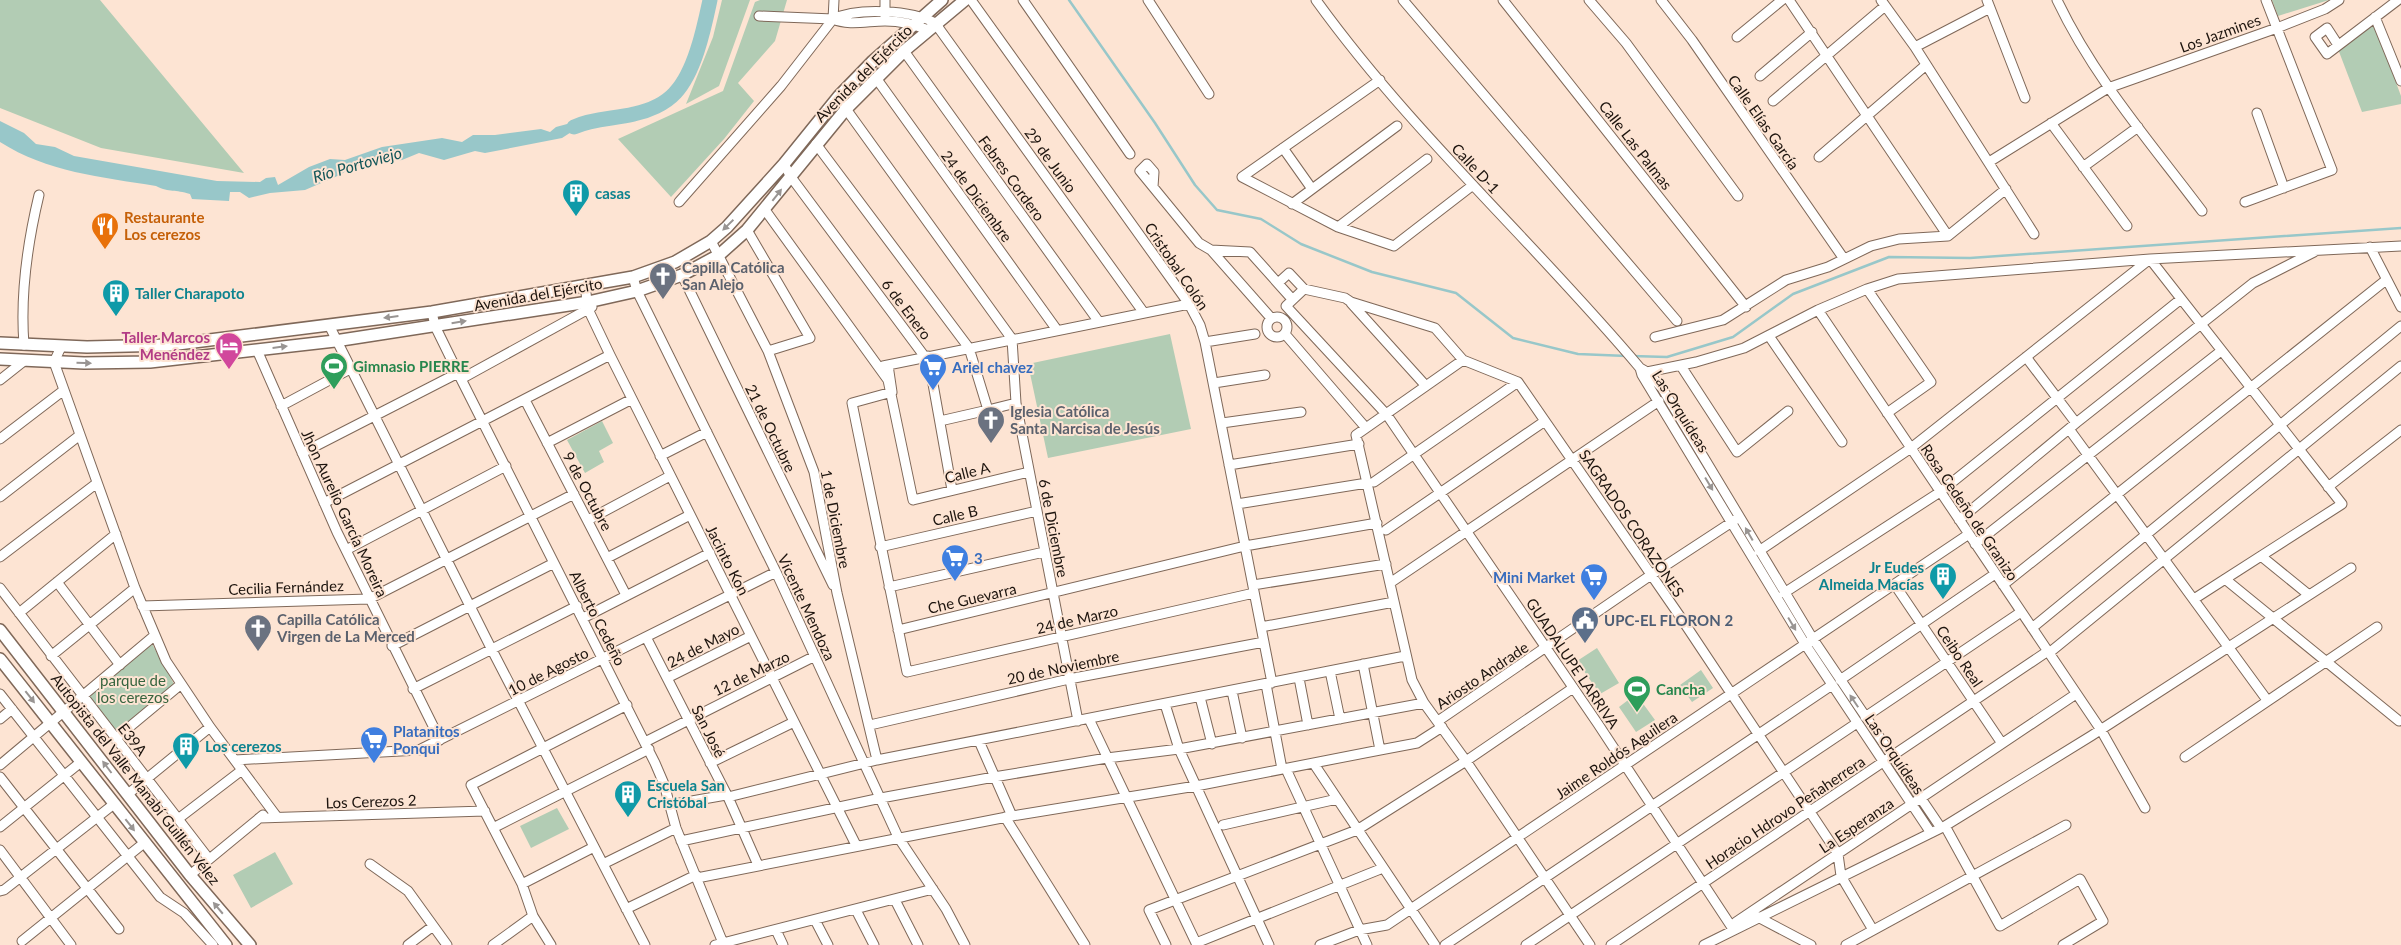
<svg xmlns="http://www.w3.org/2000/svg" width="2401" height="945" viewBox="0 0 2401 945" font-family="Lato,sans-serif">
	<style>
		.green { fill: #b2ccb4 }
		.water { fill: #98c7c9 }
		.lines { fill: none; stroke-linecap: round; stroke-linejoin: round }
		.stream { stroke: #98c7c9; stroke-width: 2.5 }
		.river { stroke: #98c7c9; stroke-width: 15 }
		.minor-casing { stroke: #7f6859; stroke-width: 11 }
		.major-casing { stroke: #7f6859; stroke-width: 14 }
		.minor { stroke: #fff; stroke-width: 9 }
		.major { stroke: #fff; stroke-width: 11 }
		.oneway { fill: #999593 }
		.labels { text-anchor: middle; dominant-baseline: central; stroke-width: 4; stroke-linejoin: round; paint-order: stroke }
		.street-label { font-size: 15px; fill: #1d140e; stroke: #fde4d3 }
		.culture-label { font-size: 15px; font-weight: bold; fill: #0d838f; stroke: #fde4d3; text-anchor: start }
		.food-label { font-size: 15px; font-weight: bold; fill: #c56008; stroke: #fde4d3; text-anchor: start }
		.worship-label { font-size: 15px; font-weight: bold; fill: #5b616d; stroke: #fde4d3; text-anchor: start }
		.hotel-label { font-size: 15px; font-weight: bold; fill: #b23c85; stroke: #fde4d3; text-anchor: end }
		.leisure-label { font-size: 15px; font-weight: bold; fill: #27864d; stroke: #fde4d3; text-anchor: start }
		.shop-label { font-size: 15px; font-weight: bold; fill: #366cbe; stroke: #fde4d3; text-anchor: start }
		.service-label { font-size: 15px; font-weight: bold; fill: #4e5e75; stroke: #fde4d3; text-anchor: start }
		.park-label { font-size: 15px; fill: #36643e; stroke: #fde4d3 }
		.water-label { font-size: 16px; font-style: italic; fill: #125558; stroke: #fde4d3 }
	</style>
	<rect width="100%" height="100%" fill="#fde4d3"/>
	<path class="green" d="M0,0H100L244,173L101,148L0,108Z
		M722,0H750L719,86L686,104L713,37Z
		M760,0H787L775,41L738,83L754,101L724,139L671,197L618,139L723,91L755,2Z
		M2272,0H2329L2278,16Z
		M2374,23L2401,96V104L2362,112L2338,49Z
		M1170,334L1191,429L1048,458L1028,364Z
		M602,421L613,443L599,451L604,462L585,473L567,440Z
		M151,642L174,684L117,733L89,697Z
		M1597,648L1619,683L1600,694L1577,661Z
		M1701,670L1713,688L1692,702L1680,685Z
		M1636,694L1655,720L1636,732L1619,707Z
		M557,808L569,829L531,848L520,826Z
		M275,852L293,884L251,908L233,875Z"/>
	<path class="water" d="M619,110L579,127L562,138L485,153L475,151L444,160L419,153L402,160L350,167L342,174L305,190L270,193L249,198L240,192H230L229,201L192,199L190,194C175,189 170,193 156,186C101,177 47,172 0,142V121L24,133L36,144L55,147L74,156L217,181L260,182L266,178L275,177L278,185L309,167L330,159L345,160L382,147L442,138L462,142L473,135H495L541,129L550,132L556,127Z"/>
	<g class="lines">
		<path class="stream" d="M1069,0L1155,123L1195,185L1217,210L1261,219L1301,244L1372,272L1456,293L1513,338L1578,354L1627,356
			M1632,356L1667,357L1733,337L1793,294L1889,257L1970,258L2401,228"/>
		<path class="river" d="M574,127C593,118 615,119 634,114C648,111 665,104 675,93C695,72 704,28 710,0"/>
		<g class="minor-casing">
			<path id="minor" d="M885,0V16
				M971,0L1189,304L1200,325L1205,342L1272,683
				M1023,0L1130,154
				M1148,0L1209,94
				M1316,0C1412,133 1535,243 1640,368L1647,372L1662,388L1813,639L1941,828
				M1403,0L1677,321
				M1503,0L1746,307
				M1589,0L1626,43L1738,196
				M1661,0L1692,40L1844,259
				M1789,0L1948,236
				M1881,0L1915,47L2034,234
				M1987,0L2025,98
				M2057,0C2094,78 2151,143 2202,211
				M759,16L833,19C848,26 868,21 885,21C900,21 914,24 928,30
				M2375,17L2401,81
				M833,19C858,7 912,10 935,23L1144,313
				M1737,37L1782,0
				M2338,45L2327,28L2315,37L2327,54L2398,0
				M1915,47L1990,8
				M904,51L1099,322
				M1760,76L1812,32
				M876,78L1057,330
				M1380,80L1242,177L1338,227L1394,246L1473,185
				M839,96L846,109L1012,339L1016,403L1078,721
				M1773,101L1885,6
				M2257,113L2284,188
				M2051,123L2127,226
				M816,144L969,348L988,410L1016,403
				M1283,148L1312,189
				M1819,157L1926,65
				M1989,162L2108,88L2277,28L2325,9L2339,0
				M784,164L791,177L925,357L928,356L952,490
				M2083,167L2138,127
				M1153,187L1154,172L1147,164L1140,171L1199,243L1211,250L1271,318
				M679,202L781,86L833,19L834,0
				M2245,202L2332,170L2266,0
				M1292,204L1397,126
				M765,210L888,380L913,500L1029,472
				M1338,227L1427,159
				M747,230L810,338L768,351
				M711,241L768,351L814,472L837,593L877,760
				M2370,247L2401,307
				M1211,250L1250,252L1292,299
				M682,275L833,585
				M633,277L637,291L776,572L898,837L946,909L965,945
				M1278,283L1289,273L1304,289L1345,298L1351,302L1435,328L1463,360L1518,382L1679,615L1838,854L1841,876L1873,930
				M585,285L588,309L610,355L856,845
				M1304,289L1286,306L1387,415L1598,724L1733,929
				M1867,289L1931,382L1887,413
				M1351,303L1426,386
				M1818,310L2101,730L2145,808
				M432,312L435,326L458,373L655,763L664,784L676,828L723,943
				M1267 327a10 10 0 1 1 20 0a10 10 0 1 1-20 0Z
				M329,325L492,650L645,945
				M1285,334L1366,428
				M1769,336L1842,442
				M1655,337L1723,320L1786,280L1828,267L1871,246L1899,239L1948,236L2006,189
				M1205,342L1255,334
				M24,345C20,294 27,245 39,195
				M61,347L54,362L135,588L166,661L210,727L277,817
				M257,350L337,532L440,740
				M2026,357L2076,423
				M1463,360L1356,435L1412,680L1424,703L1466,761L1590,945
				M888,365L892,392L852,403L907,672L1254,593
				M883,366L1189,304
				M1681,366L1737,452L1788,411
				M1640,368L1642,375L1805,644L1931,833
				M1647,372L1696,362L1744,348L1818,310L1867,289L1898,279L2150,259L2401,246
				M461,379L592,307
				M0,380L24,361
				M1214,383L1265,375
				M525,400L626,595
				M281,406L350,369
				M940,421L988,410
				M1222,423L1301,412
				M2069,429L2267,700
				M0,439L64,390
				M547,443L632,399
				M302,453L458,373
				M660,456L707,432
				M1229,465L1359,444
				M1374,482L1518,382
				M2328,487L2401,430
				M0,497L80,435
				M324,503L610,355
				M1237,504L1367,483
				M588,520L670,476
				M1959,520L2076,423L2253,283L2314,252
				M1386,530L1545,421
				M1975,544L2221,351
				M880,547L1037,511
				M346,550L506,466
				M1759,551L1911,448L2150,259L2342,504L2194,599
				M2261,556L2309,595
				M0,557L97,483
				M607,558L690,515
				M2225,579L2399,721
				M57,582L120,665
				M1390,583L1659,401
				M1253,585L1386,564
				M1895,585L2001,742
				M2003,585L2386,280
				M889,587L1044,552
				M0,588L209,859
				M1784,593L1940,492L2181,299
				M142,606L369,599L574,494
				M19,613L116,534
				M583,618L710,553
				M1261,627L1394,602
				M2032,628L2401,326
				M898,630L1245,546L1377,523
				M646,637L728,797L758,865
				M392,646L554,563
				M51,656L135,588
				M1330,671L1340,719
				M667,678L751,636
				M1299,678L1308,725
				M1840,680L1995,574
				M1266,684L1282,769
				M413,689L577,606
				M1232,691L1242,738
				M0,694L160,897L184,913L213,945
				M1200,697L1212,744
				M1165,704L1179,749L1269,945
				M1865,717L2021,612
				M0,719L12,709
				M1089,719L1197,945
				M1438,721L1651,575L1735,520
				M870,725L1069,679L1264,642
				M115,739L180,685
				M979,741L1012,816
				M645,742L815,656
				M1380,750L1417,743L1442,727
				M2185,757L2377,627
				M235,760L419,750L776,572
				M710,763L794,722
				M1314,764L1435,945
				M0,765L154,636
				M1286,769L1367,945
				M0,777L119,929
				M128,794L210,727
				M728,797L877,760L1405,656
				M669,805L726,795
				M1005,817L1085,945
				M259,818L485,811
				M178,819L242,770
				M1223,825L1337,799
				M1945,826L2000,926L2080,879L2103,921L2063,945
				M0,827L81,762
				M493,828L649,749
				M681,841L881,798L994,777L1107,758L1179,749L1424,703
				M0,850L71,945
				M370,864L408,891L447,945
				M603,864L676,828
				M190,875L263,815
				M697,878L1012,816L1196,786L1380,750L1363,664
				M522,884L594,847
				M0,891L4,890L114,804
				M895,900L918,945
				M626,909L696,875
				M856,910L874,945
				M1754,915L1811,945
				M815,920L828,945
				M1736,922L2076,694
				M776,930L783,945
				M22,941L144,843
				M1196,943L1383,868
				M408,945L433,926
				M493,945L533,916
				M551,945L533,916L522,884L471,785L627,705
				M715,945L933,889
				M1166,945L1149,910L1357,830L1466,761L1573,688
				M1320,945L1359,930L1387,925L1969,534
				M1445,945L1832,685
				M1526,945L1857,723
				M1611,945L2048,651L2049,653L2401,366
				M1704,945L1945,826L2091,736L2351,568
				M1846,945L2066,825"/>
		</g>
		<g class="major-casing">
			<path id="major" d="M0,343L87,347L170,345L432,312L633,277L675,262L711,241L727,227L784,164L839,96L873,61L942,0
				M0,359L84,363L150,362L335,341L588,302L637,291L682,275L719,255L747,230L846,109L904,51L965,0
				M0,630L190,875L250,945
				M0,659L226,945"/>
		</g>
		<use href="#minor" class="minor"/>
		<use href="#major" class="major"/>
	</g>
	<defs><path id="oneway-solid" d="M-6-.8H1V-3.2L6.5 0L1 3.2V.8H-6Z" transform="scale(1.25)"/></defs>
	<g class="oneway">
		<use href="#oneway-solid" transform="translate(777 195) rotate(-52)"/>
		<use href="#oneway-solid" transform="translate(728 225) rotate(136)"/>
		<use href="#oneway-solid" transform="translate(391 317) rotate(173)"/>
		<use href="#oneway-solid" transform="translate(459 322) rotate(-9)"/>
		<use href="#oneway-solid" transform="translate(280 347) rotate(-7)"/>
		<use href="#oneway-solid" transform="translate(84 363) rotate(1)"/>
		<use href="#oneway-solid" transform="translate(1709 484) rotate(59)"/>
		<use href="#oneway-solid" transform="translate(1749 534) rotate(-120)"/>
		<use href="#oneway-solid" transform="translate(1792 624) rotate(59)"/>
		<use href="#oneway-solid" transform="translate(30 697) rotate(52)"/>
		<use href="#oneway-solid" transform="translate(1854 701) rotate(-124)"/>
		<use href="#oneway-solid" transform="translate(107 767) rotate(-127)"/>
		<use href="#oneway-solid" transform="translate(130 825) rotate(52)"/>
		<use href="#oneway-solid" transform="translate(218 908) rotate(-130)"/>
	</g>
	<defs>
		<g id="building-pin" transform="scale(1.4375)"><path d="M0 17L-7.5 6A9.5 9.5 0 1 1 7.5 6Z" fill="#0f9aa8" stroke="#fde4d3"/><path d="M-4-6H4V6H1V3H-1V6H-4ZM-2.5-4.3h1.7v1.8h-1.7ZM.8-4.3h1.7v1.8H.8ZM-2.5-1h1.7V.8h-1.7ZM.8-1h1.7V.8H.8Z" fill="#fff"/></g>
		<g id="restaurant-pin" transform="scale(1.4375)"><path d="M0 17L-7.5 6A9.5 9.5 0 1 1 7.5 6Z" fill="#e8710a" stroke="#fde4d3"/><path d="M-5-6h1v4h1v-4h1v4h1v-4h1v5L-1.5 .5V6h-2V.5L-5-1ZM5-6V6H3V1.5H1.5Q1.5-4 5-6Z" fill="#fff"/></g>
		<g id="church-pin" transform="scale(1.4375)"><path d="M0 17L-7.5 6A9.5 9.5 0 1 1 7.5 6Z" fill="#6b7280" stroke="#fde4d3"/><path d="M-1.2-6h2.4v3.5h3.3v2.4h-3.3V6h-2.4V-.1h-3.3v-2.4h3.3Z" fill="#fff"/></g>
		<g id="hotel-pin" transform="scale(1.4375)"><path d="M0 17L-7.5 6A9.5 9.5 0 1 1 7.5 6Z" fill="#d1479c" stroke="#fde4d3"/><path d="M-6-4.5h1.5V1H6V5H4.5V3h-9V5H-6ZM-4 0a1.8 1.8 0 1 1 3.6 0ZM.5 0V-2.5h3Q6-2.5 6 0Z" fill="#fff"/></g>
		<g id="stadium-pin" transform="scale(1.4375)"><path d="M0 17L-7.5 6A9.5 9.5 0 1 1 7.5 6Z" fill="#2e9e5b" stroke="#fde4d3"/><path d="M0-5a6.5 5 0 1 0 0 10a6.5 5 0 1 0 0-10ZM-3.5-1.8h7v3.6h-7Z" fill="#fff"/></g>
		<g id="supermarket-pin" transform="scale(1.4375)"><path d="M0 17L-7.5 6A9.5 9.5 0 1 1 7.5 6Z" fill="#3f7fe0" stroke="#fde4d3"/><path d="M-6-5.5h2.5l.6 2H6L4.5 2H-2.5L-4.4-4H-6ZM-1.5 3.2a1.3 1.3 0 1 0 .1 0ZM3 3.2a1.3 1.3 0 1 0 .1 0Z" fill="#fff"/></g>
		<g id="civic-pin" transform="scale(1.4375)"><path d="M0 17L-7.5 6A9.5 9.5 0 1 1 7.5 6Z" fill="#5c6f8a" stroke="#fde4d3"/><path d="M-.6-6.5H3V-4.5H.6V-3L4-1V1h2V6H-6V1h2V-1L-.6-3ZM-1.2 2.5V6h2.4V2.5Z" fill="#fff"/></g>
	</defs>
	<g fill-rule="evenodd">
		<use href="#building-pin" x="576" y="193"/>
		<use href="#restaurant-pin" x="105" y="226"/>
		<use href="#church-pin" x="663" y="276"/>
		<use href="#building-pin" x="116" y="293"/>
		<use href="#hotel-pin" x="229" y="346"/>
		<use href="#stadium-pin" x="334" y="366"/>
		<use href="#supermarket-pin" x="933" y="367"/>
		<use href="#church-pin" x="991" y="420"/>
		<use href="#supermarket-pin" x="955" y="558"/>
		<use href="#building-pin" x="1943" y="576"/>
		<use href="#supermarket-pin" x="1594" y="577"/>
		<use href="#civic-pin" x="1585" y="620"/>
		<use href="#church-pin" x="258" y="628"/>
		<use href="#stadium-pin" x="1637" y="689"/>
		<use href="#supermarket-pin" x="374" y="740"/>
		<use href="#building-pin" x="186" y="746"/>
		<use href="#building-pin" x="628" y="794"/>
	</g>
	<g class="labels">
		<g class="street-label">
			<text transform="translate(2220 33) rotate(-20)">Los Jazmines</text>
			<text transform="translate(863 73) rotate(-45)">Avenida del Ejército</text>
			<text transform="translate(1764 122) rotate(55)">Calle Elías García</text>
			<text transform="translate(1636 145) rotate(52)">Calle Las Palmas</text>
			<text transform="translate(1051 160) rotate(54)">29 de Junio</text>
			<text transform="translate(1476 168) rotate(47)">Calle D-1</text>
			<text transform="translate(1012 178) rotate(54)">Febres Cordero</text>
			<text transform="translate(977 196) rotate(54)">24 de Diciembre</text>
			<text transform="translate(1177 266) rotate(56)">Cristobal Colón</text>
			<text transform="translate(538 294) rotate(-10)">Avenida del Ejército</text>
			<text transform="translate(907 309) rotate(53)">6 de Enero</text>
			<text transform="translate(1681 411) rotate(58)">Las Orquídeas</text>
			<text transform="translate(771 428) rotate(64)">21 de Octubre</text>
			<text transform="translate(967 472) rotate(-14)">Calle A</text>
			<text transform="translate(588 491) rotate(62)">9 de Octubre</text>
			<text transform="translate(1970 512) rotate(56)">Rosa Cedeño de Granizo</text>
			<text transform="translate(345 513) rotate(65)">Jhon Aurelio García Moreira</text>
			<text transform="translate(955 515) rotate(-13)">Calle B</text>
			<text transform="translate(836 519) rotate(79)">1 de Diciembre</text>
			<text transform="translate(1632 523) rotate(56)">SAGRADOS CORAZONES</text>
			<text transform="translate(1054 528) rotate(79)">6 de Diciembre</text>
			<text transform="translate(728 560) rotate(63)">Jacinto Kon</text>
			<text transform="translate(286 587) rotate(-2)">Cecilia Fernández</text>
			<text transform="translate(972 598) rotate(-13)">Che Guevarra</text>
			<text transform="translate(807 607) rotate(65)">Vicente Mendoza</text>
			<text transform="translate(598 618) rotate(63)">Alberto Cedeño</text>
			<text transform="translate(1077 619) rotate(-13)">24 de Marzo</text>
			<text transform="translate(703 645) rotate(-27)">24 de Mayo</text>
			<text transform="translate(1960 656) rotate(56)">Ceibo Real</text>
			<text transform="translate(1573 663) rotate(56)">GUADALUPE LARRIVA</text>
			<text transform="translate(1063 667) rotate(-12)">20 de Noviembre</text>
			<text transform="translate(548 671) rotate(-27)">10 de Agosto</text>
			<text transform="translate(751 673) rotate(-26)">12 de Marzo</text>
			<text transform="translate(1482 675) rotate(-34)">Ariosto Andrade</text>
			<text transform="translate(709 731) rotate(63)">San José</text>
			<text transform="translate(133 739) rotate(52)">E39A</text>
			<text transform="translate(1895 754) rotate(56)">Las Orquídeas</text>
			<text transform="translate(1616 755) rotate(-34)">Jaime Roldós Aguilera</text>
			<text transform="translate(136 779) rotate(52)">Autopista del Valle Manabí Guillén Vélez</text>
			<text transform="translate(371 801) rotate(-2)">Los Cerezos 2</text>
			<text transform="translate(1785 812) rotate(-34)">Horacio Hdrovo Peñaherrera</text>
			<text transform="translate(1856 825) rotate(-34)">La Esperanza</text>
		</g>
		<g class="culture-label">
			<text x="595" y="193">casas</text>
			<text x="135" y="293">Taller Charapoto</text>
			<text x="1924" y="567" text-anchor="end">Jr Eudes<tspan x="1924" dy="17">Almeida Macías</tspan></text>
			<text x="205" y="746">Los cerezos</text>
			<text x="647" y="785">Escuela San<tspan x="647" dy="17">Cristóbal</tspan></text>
		</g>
		<g class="food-label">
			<text x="124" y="217">Restaurante<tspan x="124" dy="17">Los cerezos</tspan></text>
		</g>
		<g class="worship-label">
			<text x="682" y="267">Capilla Católica<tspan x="682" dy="17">San Alejo</tspan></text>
			<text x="1010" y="411">Iglesia Católica<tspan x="1010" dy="17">Santa Narcisa de Jesús</tspan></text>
			<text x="277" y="619">Capilla Católica<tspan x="277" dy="17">Virgen de La Merced</tspan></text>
		</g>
		<g class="hotel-label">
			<text x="210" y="337">Taller Marcos<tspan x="210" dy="17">Menéndez</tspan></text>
		</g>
		<g class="leisure-label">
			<text x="353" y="366">Gimnasio PIERRE</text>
			<text x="1656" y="689">Cancha</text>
		</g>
		<g class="shop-label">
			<text x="952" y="367">Ariel chavez</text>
			<text x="974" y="558">3</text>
			<text x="1575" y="577" text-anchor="end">Mini Market</text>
			<text x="393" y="731">Platanitos<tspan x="393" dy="17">Ponqui</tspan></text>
		</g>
		<g class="service-label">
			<text x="1604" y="620">UPC-EL FLORON 2</text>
		</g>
		<g class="park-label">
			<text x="133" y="680">parque de<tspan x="133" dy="17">los cerezos</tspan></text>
		</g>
		<g class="water-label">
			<text transform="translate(357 164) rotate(-16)">Río Portoviejo</text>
		</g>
	</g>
</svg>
